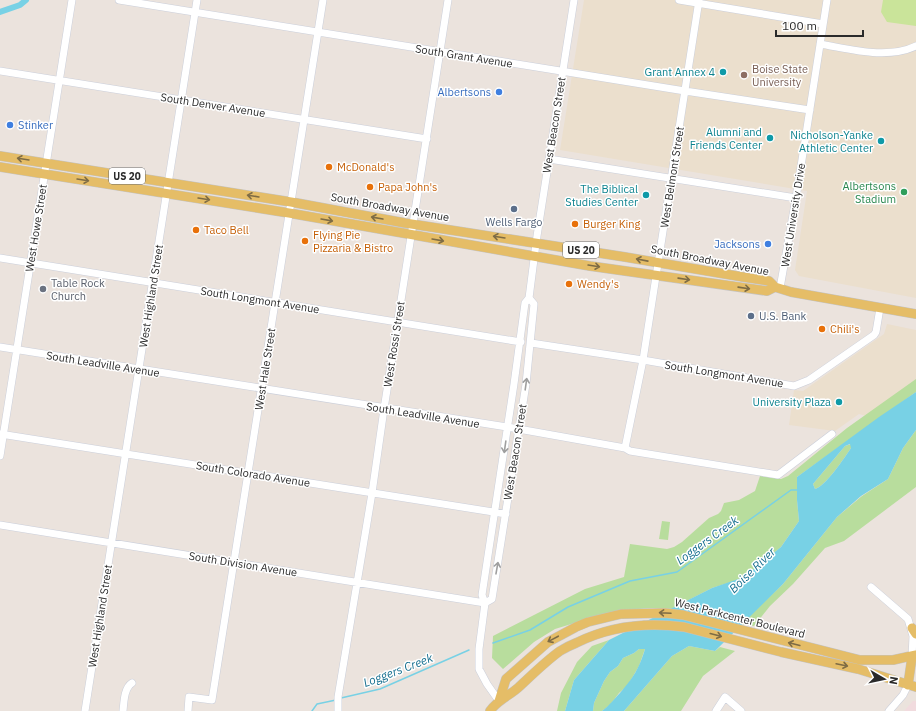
<svg xmlns="http://www.w3.org/2000/svg" width="916" height="711" viewBox="0 0 916 711" font-family="'IBM Plex Sans',sans-serif">
	<style>
		.education { fill: #ebdfcd }
		.medical { fill: #f1dbde }
		.green { fill: #b8dd9d }
		.pitch { fill: #cae49a }
		.water { fill: #78d1e5; fill-rule: evenodd }
		.lines { fill: none; stroke-linecap: round; stroke-linejoin: round }
		.stream { stroke: #78d1e5; stroke-width: 1.5 }
		.canal { stroke: #78d1e5; stroke-width: 6 }
		.minor-casing { stroke: #cbcfda; stroke-width: 8 }
		.major-casing { stroke: #c3c3c3; stroke-width: 10 }
		.minor { stroke: #fff; stroke-width: 7 }
		.major { stroke: #e5bd67; stroke-width: 9 }
		.oneway { stroke: #7e6c45 }
		.oneway2 { stroke: #9f9f9f }
		.culture-dot { fill: #0f9aa8; stroke: #fff; stroke-width: 1.5 }
		.education-dot { fill: #8d6e63; stroke: #fff; stroke-width: 1.5 }
		.shop-dot { fill: #3f7fe0; stroke: #fff; stroke-width: 1.5 }
		.food-dot { fill: #e8710a; stroke: #fff; stroke-width: 1.5 }
		.leisure-dot { fill: #2e9e5b; stroke: #fff; stroke-width: 1.5 }
		.service-dot { fill: #5c6f8a; stroke: #fff; stroke-width: 1.5 }
		.worship-dot { fill: #6b7280; stroke: #fff; stroke-width: 1.5 }
		.labels { text-anchor: middle; dominant-baseline: central; stroke-width: 3; stroke-linejoin: round; paint-order: stroke }
		.shield { fill: #fff; stroke: #6a6a6a; stroke-width: 1 }
		.shield-label { font-size: 10px; font-weight: bold; fill: #2a2a2a }
		.street-label { font-size: 11px; fill: #2a2a2a; stroke: #fff }
		.education-label { font-size: 11px; fill: #785e54; stroke: #fff; text-anchor: start }
		.culture-label { font-size: 11px; fill: #0d838f; stroke: #fff; text-anchor: end }
		.shop-label { font-size: 11px; fill: #366cbe; stroke: #fff; text-anchor: end }
		.food-label { font-size: 11px; fill: #c56008; stroke: #fff; text-anchor: start }
		.leisure-label { font-size: 11px; fill: #27864d; stroke: #fff; text-anchor: end }
		.service-label { font-size: 11px; fill: #4e5e75; stroke: #fff }
		.worship-label { font-size: 11px; fill: #5b616d; stroke: #fff; text-anchor: start }
		.water-label { font-size: 12px; font-style: italic; fill: #187090; stroke: #fff }
	</style>
	<rect width="100%" height="100%" fill="#ebe3dd"/>
	<path class="education" d="M584,0H916V298L799,276L795,270L807,191L560,150Z
		M887,324L916,330V386L870,417L859,414L835,431L789,425L794,390L803,391L884,334Z"/>
	<path class="medical" d="M913,701H916V711H904Z"/>
	<path class="green" d="M916,379V392L797,477V500L799,521L781,547L744,578L712,588L671,609L653,608L625,610L591,618L555,629L534,642L503,669L492,658L493,636L585,589L624,577L630,544L667,549L674,547L682,542L709,518L718,514L721,511L724,503L739,500L755,491L760,476L781,479L788,476L847,428Z
		M916,430V487L844,541L825,548L793,584L770,606L754,626L741,624L783,584L837,517L862,496L888,479L903,448Z
		M851,444V448C845,457 825,487 815,489L813,484L845,446Z
		M662,521L670,522L668,540L659,539Z
		M609,640L574,680L565,711H557L561,693L577,662L592,646Z
		M689,646L715,651L720,647L735,651L703,676L681,711H624L672,656Z
		M639,649H645L639,666L628,685L619,693L610,705L602,711H593L594,703L604,681L610,672L618,666L623,658L634,653Z"/>
	<path class="pitch" d="M883,0H916V26L887,22L881,12Z"/>
	<path class="water" d="M916,392V430L903,448L888,479L861,496L837,517L783,584L715,651L689,646L672,656L624,711H602C610,705 613,700 620,693C633,678 639,669 645,649H639L634,653L623,658L618,666L610,672L604,681L594,703L593,711H565L574,680L609,640L712,588L744,577L781,547L799,521L797,500V477L879,417ZM850,444L851,448C845,457 825,487 815,489L813,484L845,446Z"/>
	<g class="lines">
		<path class="stream" d="M493,643L530,630L568,607L630,581L677,572L791,490H798
			M341,698L380,689L469,650
			M312,711L317,704L336,700"/>
		<path class="canal" d="M0,12L20,5L26,0"/>
		<g class="minor-casing">
			<path id="minor" d="M119,0L685,91L810,110
				M679,0L823,24
				M820,44C850,49 887,60 916,46
				M0,71L427,139
				M549,159L796,198
				M0,258L521,342
				M780,288L796,198L827,0
				M531,343L643,360L794,386L809,380L874,335L876,332L880,308
				M0,347L507,427L625,448L630,451L778,475L832,434
				M0,434L506,514
				M625,448L643,360L699,0
				M0,456L72,0
				M0,525L485,603
				M871,587L908,619L913,636L912,657
				M485,603L492,599L526,384L534,304L529,298
				M499,701L487,684L479,669V649L485,603L482,595L514,384L525,303L529,298L537,236L574,0
				M85,711L197,0
				M123,711C124,702 124,688 132,683
				M188,711L189,697L212,700L323,0
				M338,711V697L372,493L384,409L448,0
				M716,711L725,697L741,711
				M889,711L903,695L908,685"/>
		</g>
		<g class="major-casing">
			<path id="major" d="M0,156L291,202L405,223L625,257L743,277L769,281L775,287L791,292L916,314
				M0,167L289,213L590,266L767,291L775,287
				M912,628L916,634
				M908,685L912,657
				M499,701L506,679L548,642L576,627L588,622L621,614L665,613L683,615L860,660H893L916,655
				M490,711C497,700 511,695 520,686C533,674 546,661 560,651C565,648 571,645 576,643C610,626 647,622 684,627L781,652L858,669L916,687"/>
		</g>
		<use href="#minor" class="minor"/>
		<use href="#major" class="major"/>
	</g>
	<defs><path id="oneway-shaft" d="M-6 0H5M1.5-3L5.5 0L1.5 3" fill="none" stroke-width="1.6" stroke-linecap="round" stroke-linejoin="round"/></defs>
	<g class="oneway">
		<use href="#oneway-shaft" transform="translate(23 159) rotate(-171)"/>
		<use href="#oneway-shaft" transform="translate(83 180) rotate(9)"/>
		<use href="#oneway-shaft" transform="translate(253 196) rotate(-171)"/>
		<use href="#oneway-shaft" transform="translate(204 199) rotate(9)"/>
		<use href="#oneway-shaft" transform="translate(377 218) rotate(-170)"/>
		<use href="#oneway-shaft" transform="translate(327 220) rotate(10)"/>
		<use href="#oneway-shaft" transform="translate(499 237) rotate(-171)"/>
		<use href="#oneway-shaft" transform="translate(438 240) rotate(10)"/>
		<use href="#oneway-shaft" transform="translate(642 260) rotate(-169)"/>
		<use href="#oneway-shaft" transform="translate(594 266) rotate(9)"/>
		<use href="#oneway-shaft" transform="translate(684 279) rotate(8)"/>
		<use href="#oneway-shaft" transform="translate(744 288) rotate(8)"/>
		<use href="#oneway-shaft" transform="translate(665 613) rotate(-177)"/>
		<use href="#oneway-shaft" transform="translate(716 635) rotate(15)"/>
		<use href="#oneway-shaft" transform="translate(553 639) rotate(152)"/>
		<use href="#oneway-shaft" transform="translate(794 644) rotate(-166)"/>
		<use href="#oneway-shaft" transform="translate(842 665) rotate(12)"/>
	</g>
	<g class="oneway2">
		<use href="#oneway-shaft" transform="translate(526 384) rotate(-82)"/>
		<use href="#oneway-shaft" transform="translate(505 447) rotate(98)"/>
		<use href="#oneway-shaft" transform="translate(497 568) rotate(-80)"/>
	</g>
	<g class="culture-dot">
		<circle cx="723" cy="72" r="4"/>
		<circle cx="770" cy="138" r="4"/>
		<circle cx="881" cy="141" r="4"/>
		<circle cx="646" cy="195" r="4"/>
		<circle cx="839" cy="402" r="4"/>
	</g>
	<circle class="education-dot" cx="744" cy="75" r="4"/>
	<g class="shop-dot">
		<circle cx="499" cy="92" r="4"/>
		<circle cx="10" cy="125" r="4"/>
		<circle cx="768" cy="244" r="4"/>
	</g>
	<g class="food-dot">
		<circle cx="329" cy="167" r="4"/>
		<circle cx="370" cy="187" r="4"/>
		<circle cx="575" cy="224" r="4"/>
		<circle cx="196" cy="230" r="4"/>
		<circle cx="305" cy="241" r="4"/>
		<circle cx="569" cy="284" r="4"/>
		<circle cx="822" cy="329" r="4"/>
	</g>
	<circle class="leisure-dot" cx="904" cy="192" r="4"/>
	<g class="service-dot">
		<circle cx="514" cy="209" r="4"/>
		<circle cx="751" cy="316" r="4"/>
	</g>
	<circle class="worship-dot" cx="43" cy="289" r="4"/>
	<g class="labels">
		<g class="shield">
			<rect x="109" y="168" width="36" height="16" rx="3"/>
			<rect x="563" y="242" width="36" height="16" rx="3"/>
		</g>
		<g class="shield-label">
			<text x="127" y="176">US 20</text>
			<text x="581" y="250">US 20</text>
		</g>
		<g class="street-label">
			<text transform="translate(464 56) rotate(9)">South Grant Avenue</text>
			<text transform="translate(213 105) rotate(9)">South Denver Avenue</text>
			<text transform="translate(554 125) rotate(-81)">West Beacon Street</text>
			<text transform="translate(672 177) rotate(-81)">West Belmont Street</text>
			<text transform="translate(390 207) rotate(10)">South Broadway Avenue</text>
			<text transform="translate(793 215) rotate(-81)">West University Drive</text>
			<text transform="translate(36 228) rotate(-81)">West Howe Street</text>
			<text transform="translate(710 260) rotate(11)">South Broadway Avenue</text>
			<text transform="translate(151 296) rotate(-81)">West Highland Street</text>
			<text transform="translate(260 300) rotate(9)">South Longmont Avenue</text>
			<text transform="translate(394 344) rotate(-81)">West Rossi Street</text>
			<text transform="translate(103 364) rotate(9)">South Leadville Avenue</text>
			<text transform="translate(265 369) rotate(-81)">West Hale Street</text>
			<text transform="translate(724 374) rotate(9)">South Longmont Avenue</text>
			<text transform="translate(423 415) rotate(9)">South Leadville Avenue</text>
			<text transform="translate(515 452) rotate(-81)">West Beacon Street</text>
			<text transform="translate(253 474) rotate(9)">South Colorado Avenue</text>
			<text transform="translate(243 564) rotate(9)">South Division Avenue</text>
			<text transform="translate(100 616) rotate(-81)">West Highland Street</text>
			<text transform="translate(740 618) rotate(14)">West Parkcenter Boulevard</text>
		</g>
		<g class="education-label">
			<text x="752" y="69">Boise State<tspan x="752" dy="13">University</tspan></text>
		</g>
		<g class="culture-label">
			<text x="715" y="72">Grant Annex 4</text>
			<text x="762" y="132">Alumni and<tspan x="762" dy="13">Friends Center</tspan></text>
			<text x="873" y="135">Nicholson-Yanke<tspan x="873" dy="13">Athletic Center</tspan></text>
			<text x="638" y="189">The Biblical<tspan x="638" dy="13">Studies Center</tspan></text>
			<text x="831" y="402">University Plaza</text>
		</g>
		<g class="shop-label">
			<text x="491" y="92">Albertsons</text>
			<text x="18" y="125" text-anchor="start">Stinker</text>
			<text x="760" y="244">Jacksons</text>
		</g>
		<g class="food-label">
			<text x="337" y="167">McDonald's</text>
			<text x="378" y="187">Papa John's</text>
			<text x="583" y="224">Burger King</text>
			<text x="204" y="230">Taco Bell</text>
			<text x="313" y="235">Flying Pie<tspan x="313" dy="13">Pizzaria &amp; Bistro</tspan></text>
			<text x="577" y="284">Wendy's</text>
			<text x="830" y="329">Chili's</text>
		</g>
		<g class="leisure-label">
			<text x="896" y="186">Albertsons<tspan x="896" dy="13">Stadium</tspan></text>
		</g>
		<g class="service-label">
			<text x="514" y="222">Wells Fargo</text>
			<text x="759" y="316" text-anchor="start">U.S. Bank</text>
		</g>
		<g class="worship-label">
			<text x="51" y="283">Table Rock<tspan x="51" dy="13">Church</tspan></text>
		</g>
		<g class="water-label">
			<text transform="translate(707 540) rotate(-36)">Loggers Creek</text>
			<text transform="translate(752 570) rotate(-44)">Boise River</text>
			<text transform="translate(398 670) rotate(-21)">Loggers Creek</text>
		</g>
	</g>
	<g transform="translate(884 679) rotate(99)" stroke="#ffffff" stroke-width="3" paint-order="stroke">
	<path d="M0-3L7 15L0 10L-7 15Z" fill="#2a2a2a"/>
	<text y="-6" font-size="11" font-weight="bold" text-anchor="middle" fill="#2a2a2a">N</text>
	</g>
	<path d="M776 30v6h87v-6" fill="none" stroke="#2a2a2a" stroke-width="2"/>
	<text x="782" y="30" font-size="12" fill="#2a2a2a" stroke="#ffffff" stroke-width="3" paint-order="stroke">100 m</text>
</svg>
